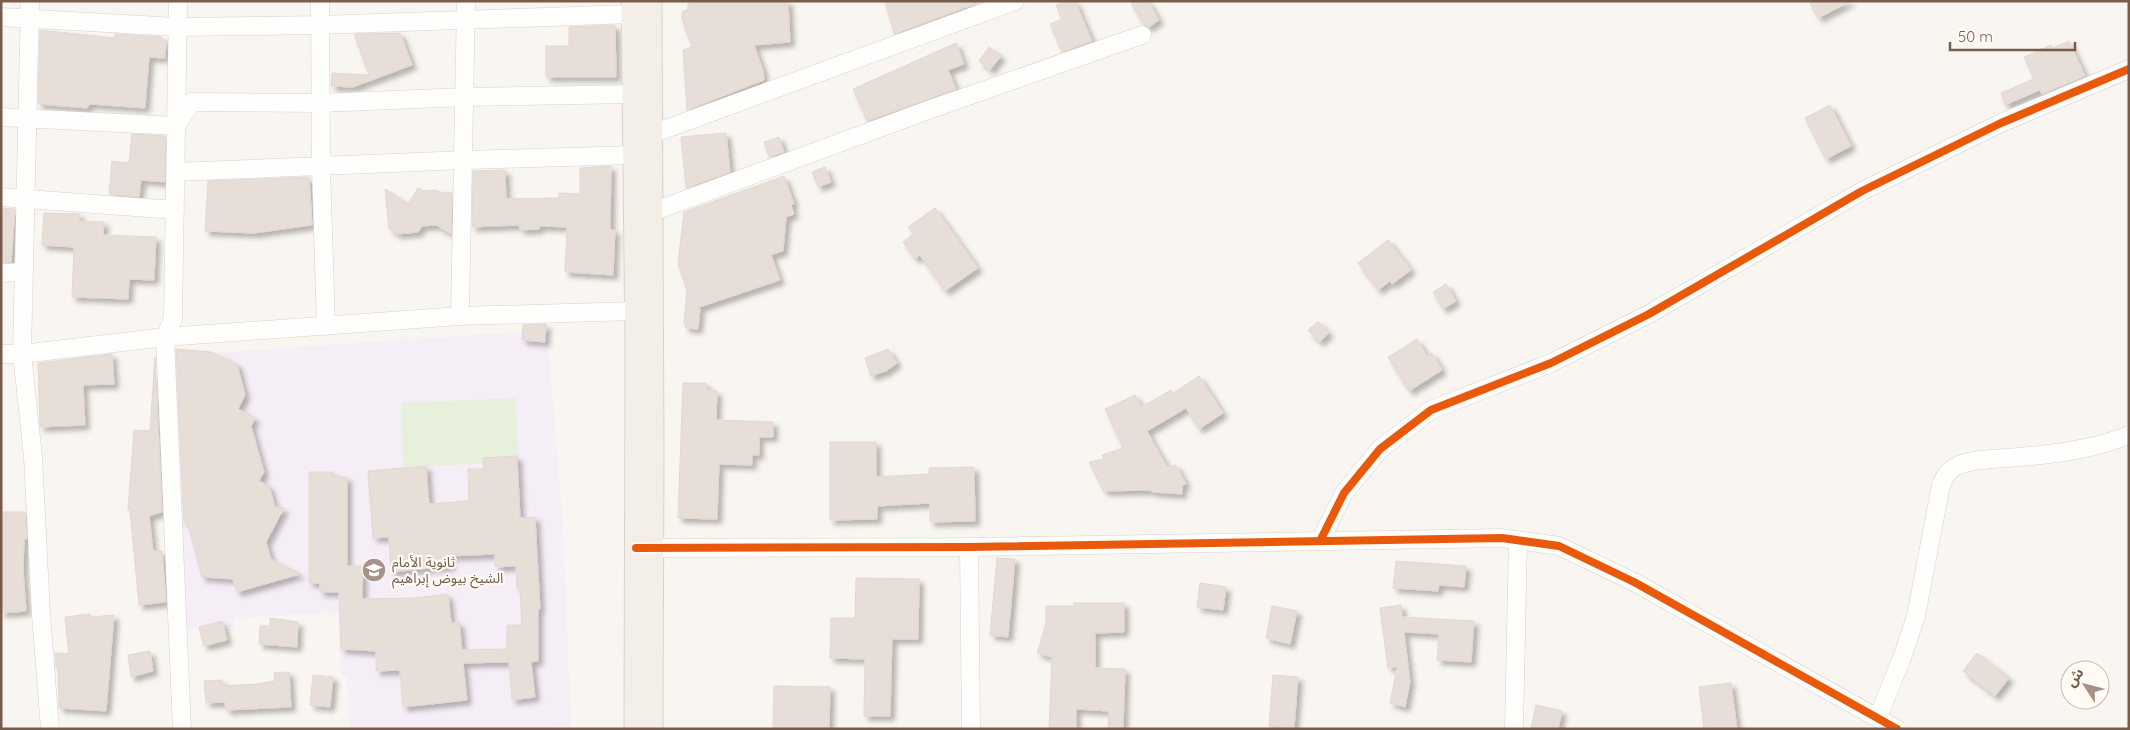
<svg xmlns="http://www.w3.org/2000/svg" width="2130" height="730" viewBox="0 0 2130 730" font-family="Quicksand,'Noto Sans Arabic',sans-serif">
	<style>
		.education { fill: #f6eef6 }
		.green { fill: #e7f0db }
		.building { fill: #e6ded7; stroke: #e2d8d2; filter: url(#shadow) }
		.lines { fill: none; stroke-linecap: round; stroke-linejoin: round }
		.minor-casing { stroke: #d7d1cb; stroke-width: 19 }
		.major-casing { stroke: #dad1cc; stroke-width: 23 }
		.minor { stroke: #fefefd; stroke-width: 18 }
		.major { stroke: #f3eee8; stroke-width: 21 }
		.cycleway-casing { stroke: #fffaf3; stroke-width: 11 }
		.cycleway { stroke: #e8590c; stroke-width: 8 }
		.labels { text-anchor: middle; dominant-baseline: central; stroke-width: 4.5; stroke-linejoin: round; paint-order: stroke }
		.poi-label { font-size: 14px; fill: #7a5c4d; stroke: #fffaf3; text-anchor: start }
	</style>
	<defs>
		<filter id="shadow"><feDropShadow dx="4.5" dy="4.5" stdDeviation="2.5" flood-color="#0004"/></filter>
	</defs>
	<rect width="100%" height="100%" fill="#f9f5f0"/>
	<path class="education" d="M547,330L563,527L571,727L349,729L347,675H341L338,612L235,618V627L187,628L167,356Z"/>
	<path class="green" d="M516,398L518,462L403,467L401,403Z"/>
	<path class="building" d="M688,1H788L790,42L754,45L763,71L764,80L687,110L683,50L692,47L682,19V12L688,9Z
		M885,1H983L894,34Z
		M1064,1H1075L1092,41L1062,52L1050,24L1062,19L1056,5Z
		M1130,1H1148L1159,20L1149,27L1144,25Z
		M1809,1H1851L1818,18Z
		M615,25L616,77H546V46H569V27Z
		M40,30L115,38V34L161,37L166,42L165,58L149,57L145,108L90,104L87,108L38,104Z
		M400,33L412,65L353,87L331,86L332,73L369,75L354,34Z
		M2069,41L2085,76L2042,94L2040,90L2005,105L2001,93L2034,79L2024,57L2051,45L2053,48Z
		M956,43L964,64L948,70L956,89L867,121L853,89Z
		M989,47L1001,56L990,70L979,61Z
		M1830,105L1851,146L1826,159L1805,118Z
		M726,133L730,172L686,188L681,137Z
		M132,134L165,136V182L141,180L139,197L109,194L112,161L129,163Z
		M779,137L784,152L769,157L764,142Z
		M611,166L610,230H615L613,275L565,272L567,227L539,226V229L520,230L519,225L472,227L473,171L505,170L506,199L559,198V193L580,194V168Z
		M825,167L831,182L818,187L812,172Z
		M784,176L794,204L791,205L794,214L786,217L783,251L771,255L780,280L697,308L700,309L698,329L686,328L684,323L687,290L678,264L684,212Z
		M309,177L312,225L254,233L205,231L208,181Z
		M418,188L423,191L436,190L442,193L452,192L451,234L436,225L422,226L418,232L397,234L389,228L385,189L408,204Z
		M1,208L15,209L11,262H1Z
		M935,208L978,268L945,291L920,255L915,259L903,242L913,234L908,227Z
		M44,213L80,214L79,221L104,222L103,235L156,237L154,280L129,279L128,299L72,297L74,247L42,245Z
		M1388,240L1411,270L1392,284L1390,281L1378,290L1358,263Z
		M1446,284L1456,301L1443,309L1433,292Z
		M1318,321L1329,333L1319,342L1308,330Z
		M546,324L545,342L522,340L523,325Z
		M1417,339L1427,356L1432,353L1442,370L1409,391L1388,357Z
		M176,349L211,352L237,364L245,395L238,409L255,418L251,426L264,472L259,481L269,486L275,507L284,508L266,542L271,559L300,574L237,592L233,579L202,577L188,524L184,522Z
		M888,349L897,363L886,371L871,376L865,358Z
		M112,354L114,384L83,385L85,425L40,427L38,363Z
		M155,357L162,512L149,516L153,551H162L166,602L139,605L130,510H128L134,430L150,431Z
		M1199,376L1223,413L1199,429L1186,408L1147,431L1167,467L1176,465L1186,484L1182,485V494L1152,492V490L1104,491L1089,462L1104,459L1102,455L1123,448L1105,409L1135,395L1141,407L1171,390L1173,393Z
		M683,383H706V390L717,391L716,420L773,422V437H759V455H752V465L719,464L717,519L678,518Z
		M830,442H876V477L929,474V468L974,467L975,521L930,522V503L877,506V519L830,520Z
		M517,456L520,518L535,517L540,609H538V661L531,662L535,697L512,700L509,662L463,663L467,700L403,707L400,670L376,671V651L341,649L339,592H320V583H309V472H333V477H347V566H363L362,599L415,598L448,594L451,623L459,622L462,650L507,649V625H522L520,588H517L516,566L495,567V554L450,556V566L391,572L389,537L373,538L368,471L426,466L429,504L469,501L468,469H484L483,458Z
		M1,512H25L27,539H24L23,570L26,611L1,613Z
		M997,558L1015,559L1008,637L990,635Z
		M1396,561L1466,566L1464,587L1439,585L1438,591L1393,588Z
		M856,578L919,579L918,639H892L890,716H864L865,659L830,658L831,618H855Z
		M1200,583L1226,587L1223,610L1197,607Z
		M1074,603H1124V632L1095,633V668L1125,669L1123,729H1108L1109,711L1076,709V729H1049L1052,657L1037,653L1046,623V606H1074Z
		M1401,605L1402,617L1474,621L1471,662L1437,660L1439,634L1404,632L1410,682L1405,707L1390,703L1397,667L1388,668L1380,608Z
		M1272,606L1297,611L1290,644L1266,638Z
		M90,614L91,617L114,615L106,711L59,708L58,667H56L55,653L69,654L65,617Z
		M270,618L298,622L297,647L259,644L260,626H270Z
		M222,621L227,640L204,646L199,627Z
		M150,651L153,671L131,677L128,655Z
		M1977,653L2009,678L1995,696L1963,671Z
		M289,672L291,707L226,710L225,702L206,703L204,681L222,680V686L256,684L275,681L274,673Z
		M313,675L333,677L330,707L310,705Z
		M1273,675L1298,677L1294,728L1269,726Z
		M1731,683L1737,729H1704L1699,687Z
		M774,686L830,687L829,729H773Z
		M1536,705L1562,711L1558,729H1531Z"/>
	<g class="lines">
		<g class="minor-casing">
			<path id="minor" d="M30,1L22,354L33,457L41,614L50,729
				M178,1L173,319L165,337L182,729
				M320,1L321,167L326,326
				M1,17L177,27L320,25L632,14
				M1,117L176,126L192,102L321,103L465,97L633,94
				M652,134L1015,1
				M175,172L464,160L634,155
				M1,197L175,210
				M652,212L931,109L1142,35
				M1,273L24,272
				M460,316L466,1
				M1,354H22L165,337L460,316L636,311
				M1320,541L1344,493L1380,449L1431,410L1551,363L1649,314L1862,191L2001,123L2129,69
				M969,547L971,729
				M641,548L969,547L1502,538L1559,546L1634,582L1897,729
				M1878,717L1902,658L1916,616L1941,485C1945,476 1949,469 1959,465C1977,458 2000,459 2019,457C2056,454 2095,449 2129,435
				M1514,729L1518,540"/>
		</g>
		<g class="major-casing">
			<path id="major" d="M632,1L636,345L635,729
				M651,1L653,450L652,729"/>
		</g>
		<use href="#minor" class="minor"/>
		<use href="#major" class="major"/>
		<g class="cycleway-casing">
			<path id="cycleway" d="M1320,541L1344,493L1380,449L1431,410L1551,363L1649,314L1862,191L2001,123L2129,69
				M636,548L969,547L1502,538L1559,546L1634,582L1897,729"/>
		</g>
		<use href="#cycleway" class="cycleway"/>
	</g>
	<defs>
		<g id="school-disc" transform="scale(1.25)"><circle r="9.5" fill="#a69286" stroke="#fffaf3"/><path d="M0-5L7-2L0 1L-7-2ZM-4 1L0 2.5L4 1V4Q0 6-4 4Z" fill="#fff"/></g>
	</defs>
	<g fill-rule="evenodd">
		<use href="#school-disc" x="374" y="570"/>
	</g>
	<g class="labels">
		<g class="poi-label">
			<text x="392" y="562">ثانوية الأمام<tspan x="392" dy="16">الشيخ بيوض إبراهيم</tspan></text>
		</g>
	</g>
	<rect width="2130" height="730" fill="none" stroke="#7a5c4d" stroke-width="5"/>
	<g transform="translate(2085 685) rotate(306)"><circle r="24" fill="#fffaf3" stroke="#cabbb1"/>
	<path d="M0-4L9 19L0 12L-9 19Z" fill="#a69286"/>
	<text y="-8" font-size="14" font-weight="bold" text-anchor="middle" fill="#7a5c4d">ش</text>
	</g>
	<path d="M1950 42v8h125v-8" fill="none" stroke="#7a5c4d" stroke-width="2.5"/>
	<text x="1958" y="42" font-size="15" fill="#7a5c4d" stroke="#fffaf3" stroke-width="4" paint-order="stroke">50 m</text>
</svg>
